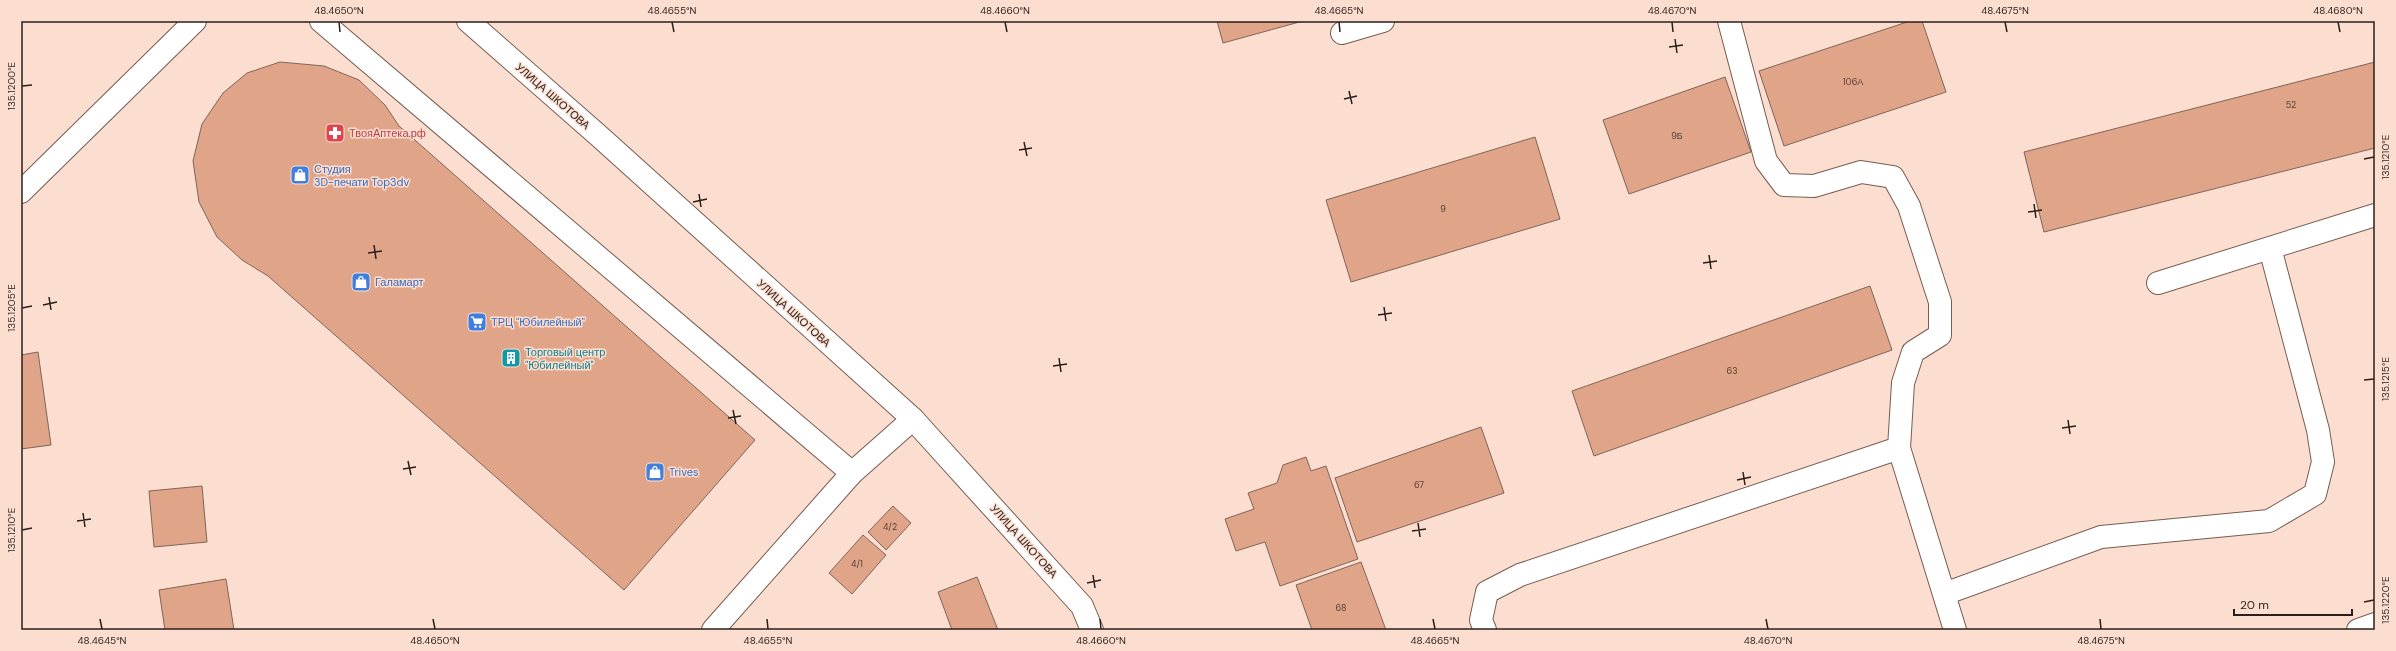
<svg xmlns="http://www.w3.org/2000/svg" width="2396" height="651" viewBox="0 0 2396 651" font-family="'DM Sans',sans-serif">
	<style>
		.building { fill: #e0a489; stroke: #7e6559 }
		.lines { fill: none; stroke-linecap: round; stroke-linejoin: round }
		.service-casing { stroke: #765d51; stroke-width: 24 }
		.minor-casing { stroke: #765d51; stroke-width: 24 }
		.tertiary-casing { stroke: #765d51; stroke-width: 24 }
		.service { stroke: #fff; stroke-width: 22 }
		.minor { stroke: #fff; stroke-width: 22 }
		.tertiary { stroke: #fff; stroke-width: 22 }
		.ticks { fill: none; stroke: #2a1f1a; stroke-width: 1.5 }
		.labels { text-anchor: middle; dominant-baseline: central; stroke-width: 3; stroke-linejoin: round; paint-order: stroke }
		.number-label { font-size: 9px; fill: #584036 }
		.street-label { font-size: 11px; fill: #2a1f1a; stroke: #fcded1 }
		.health-label { font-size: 11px; fill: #be3a42; stroke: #fcded1; text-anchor: start }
		.shop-label { font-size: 11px; fill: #366cbe; stroke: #fcded1; text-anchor: start }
		.culture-label { font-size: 11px; fill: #0d838f; stroke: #fcded1; text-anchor: start }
		.neatline { fill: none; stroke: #2a1f1a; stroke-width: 1.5 }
		.ticks-label { font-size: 10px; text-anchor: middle; fill: #2a1f1a }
	</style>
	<rect width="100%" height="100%" fill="#fcded1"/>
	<path class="building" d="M1217,21H1303L1223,43Z
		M1910,21H1922L1946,92L1784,146L1759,71Z
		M280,62L324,66L359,80L385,105L399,126L755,440L624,590L268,276L242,260L217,237L199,202L193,161L202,124L223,93L247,73Z
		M2375,62V148L2044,232L2024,152Z
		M1725,77L1751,152L1629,194L1603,120Z
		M1535,137L1560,219L1351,282L1326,200Z
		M1870,286L1892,350L1594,456L1572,391Z
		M38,352L51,445L21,449V355Z
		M1481,427L1504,493L1357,542L1335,478Z
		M1306,457L1311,471L1326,466L1358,559L1280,586L1265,542L1236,551L1225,519L1254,509L1248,493L1277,483L1283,465Z
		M202,486L207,542L154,547L149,491Z
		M893,506L911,523L886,550L868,532Z
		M863,535L886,555L852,594L829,573Z
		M1361,562L1386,630H1312L1296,585Z
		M977,577L998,630H952L938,592Z
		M226,579L234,630H165L159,590Z"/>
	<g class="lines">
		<g class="service-casing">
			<path id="service" d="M321,21L852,473L913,419
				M1729,21L1766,161L1784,185L1814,186L1861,172L1893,177L1909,206L1940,302V335L1913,352L1903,383L1899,448
				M1342,33L1383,21
				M2158,283L2375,215
				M1944,594L2101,537L2269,521L2315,494L2323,462L2318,430L2270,248
				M713,630L852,473
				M1485,630L1481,620L1487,592L1520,575L1899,448L1955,630
				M2358,630L2375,624"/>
		</g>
		<g class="minor-casing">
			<path id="minor" d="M21,192L195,21"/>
		</g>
		<g class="tertiary-casing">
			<path id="tertiary" d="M468,21L599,136L913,419L1082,606L1092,630"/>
		</g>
		<use href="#service" class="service"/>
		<use href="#minor" class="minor"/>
		<use href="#tertiary" class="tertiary"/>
	</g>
	<path class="ticks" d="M339,22L340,32M672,22L674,32M1005,22L1007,32M1339,22L1340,32M1672,22L1673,32M2005,22L2007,32M2338,22L2340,32M1675,39L1677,53M1669,47L1683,45M22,86L32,85M1349,91L1352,104M1344,99L1357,96M1024,142L1027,156M1019,150L1032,148M2364,159L2374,157M699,194L701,207M693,202L707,199M2034,204L2036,218M2028,212L2042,210M374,245L376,259M368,253L382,251M1709,255L1711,269M1703,263L1717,261M49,297L51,310M43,305L57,302M1384,307L1386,321M22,308L32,306M1378,315L1392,313M1059,358L1061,372M1053,366L1067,364M2364,380L2374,379M733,410L736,424M728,418L741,416M2068,420L2070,434M2062,428L2076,426M408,461L411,475M403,469L416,467M1743,472L1745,485M1737,480L1751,477M83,513L85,527M77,521L91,519M1418,523L1420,537M22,530L32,528M1412,531L1426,529M1093,575L1095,588M1087,583L1101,580M2364,602L2374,600M100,619L102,629M433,619L435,629M767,619L768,629M1100,619L1101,629M1433,619L1435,629M1766,619L1768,629M2100,619L2101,629"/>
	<defs>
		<g id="pharmacy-square" transform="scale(1)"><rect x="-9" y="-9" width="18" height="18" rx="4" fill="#e0444e" stroke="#fcded1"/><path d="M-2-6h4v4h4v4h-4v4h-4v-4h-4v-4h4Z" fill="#fff"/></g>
		<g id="shop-square" transform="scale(1)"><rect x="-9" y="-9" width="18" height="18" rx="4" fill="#3f7fe0" stroke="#fcded1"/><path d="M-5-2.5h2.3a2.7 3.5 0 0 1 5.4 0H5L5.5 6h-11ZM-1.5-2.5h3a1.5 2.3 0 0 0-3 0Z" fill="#fff"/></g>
		<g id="supermarket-square" transform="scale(1)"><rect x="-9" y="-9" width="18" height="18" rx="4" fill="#3f7fe0" stroke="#fcded1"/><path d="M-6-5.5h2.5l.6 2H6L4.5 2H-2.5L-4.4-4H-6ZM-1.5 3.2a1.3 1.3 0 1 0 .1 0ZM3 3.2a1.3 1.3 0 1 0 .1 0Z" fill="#fff"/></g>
		<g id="building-square" transform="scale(1)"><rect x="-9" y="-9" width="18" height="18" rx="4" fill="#0f9aa8" stroke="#fcded1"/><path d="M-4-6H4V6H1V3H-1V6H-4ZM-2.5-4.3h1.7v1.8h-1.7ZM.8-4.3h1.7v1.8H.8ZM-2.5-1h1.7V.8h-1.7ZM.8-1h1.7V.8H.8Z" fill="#fff"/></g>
	</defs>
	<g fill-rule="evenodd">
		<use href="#pharmacy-square" x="335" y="133"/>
		<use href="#shop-square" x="300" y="175"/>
		<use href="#shop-square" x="361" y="282"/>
		<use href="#supermarket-square" x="477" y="322"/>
		<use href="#building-square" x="511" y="358"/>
		<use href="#shop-square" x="655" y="472"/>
	</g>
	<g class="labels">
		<g class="number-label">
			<text x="1853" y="82">106А</text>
			<text x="2291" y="105">52</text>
			<text x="1677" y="136">9Б</text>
			<text x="1443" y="209">9</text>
			<text x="1732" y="371">63</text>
			<text x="1419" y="485">67</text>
			<text x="890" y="527">4/2</text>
			<text x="857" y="564">4/1</text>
			<text x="1341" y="608">68</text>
		</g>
		<g class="street-label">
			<text transform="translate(553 96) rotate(41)">УЛИЦА ШКОТОВА</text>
			<text transform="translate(794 313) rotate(42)">УЛИЦА ШКОТОВА</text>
			<text transform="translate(1024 541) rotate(48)">УЛИЦА ШКОТОВА</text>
		</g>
		<g class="health-label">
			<text x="349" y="133">ТвояАптека.рф</text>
		</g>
		<g class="shop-label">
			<text x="314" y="169">Студия<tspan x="314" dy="13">3D-печати Top3dv</tspan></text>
			<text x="375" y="282">Галамарт</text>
			<text x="491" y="322">ТРЦ "Юбилейный"</text>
			<text x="669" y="472">Trives</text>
		</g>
		<g class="culture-label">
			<text x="525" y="352">Торговый центр<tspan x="525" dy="13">"Юбилейный"</tspan></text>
		</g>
	</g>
	<rect width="2396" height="651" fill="none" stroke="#fcded1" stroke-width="44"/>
	<path d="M2234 609v6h118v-6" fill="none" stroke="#2a1f1a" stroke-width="2"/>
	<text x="2240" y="609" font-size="12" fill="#2a1f1a" stroke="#fcded1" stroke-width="3" paint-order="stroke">20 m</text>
	<rect x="22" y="22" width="2352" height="607" class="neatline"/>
	<g class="ticks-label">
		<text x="339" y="14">48.4650°N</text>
		<text x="672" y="14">48.4655°N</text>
		<text x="1005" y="14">48.4660°N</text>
		<text x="1339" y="14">48.4665°N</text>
		<text x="1672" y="14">48.4670°N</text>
		<text x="2005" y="14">48.4675°N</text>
		<text x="2338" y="14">48.4680°N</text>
		<text transform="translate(11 86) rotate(-90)" y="4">135.1200°E</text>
		<text transform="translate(2385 157) rotate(-90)" y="4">135.1210°E</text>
		<text transform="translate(11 308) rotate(-90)" y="4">135.1205°E</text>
		<text transform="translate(2385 379) rotate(-90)" y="4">135.1215°E</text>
		<text transform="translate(11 530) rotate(-90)" y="4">135.1210°E</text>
		<text transform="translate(2385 600) rotate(-90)" y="4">135.1220°E</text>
		<text x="102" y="644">48.4645°N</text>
		<text x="435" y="644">48.4650°N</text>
		<text x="768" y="644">48.4655°N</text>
		<text x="1101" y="644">48.4660°N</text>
		<text x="1435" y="644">48.4665°N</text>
		<text x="1768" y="644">48.4670°N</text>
		<text x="2101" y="644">48.4675°N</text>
	</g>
</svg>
